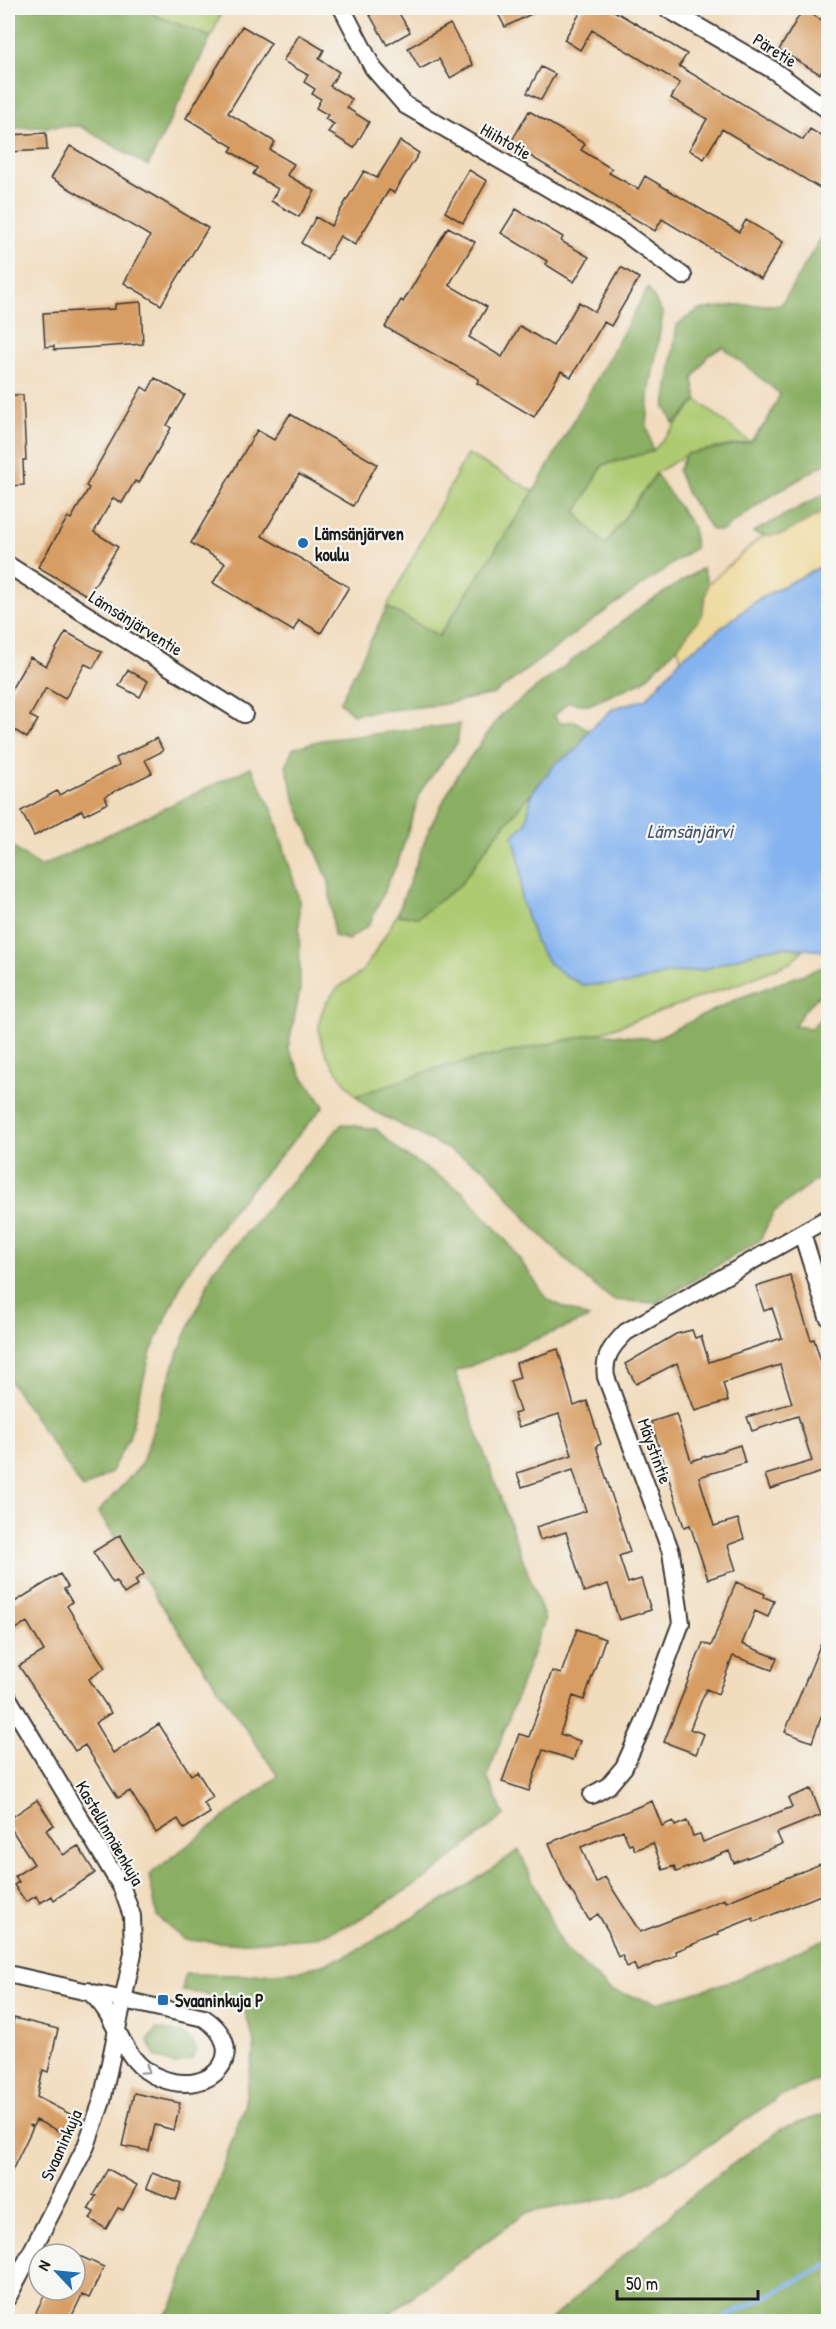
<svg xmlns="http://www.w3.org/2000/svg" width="836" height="2329" viewBox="0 0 836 2329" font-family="'Patrick Hand',sans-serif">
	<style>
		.green { fill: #aecb72; stroke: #657447; stroke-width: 1.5 }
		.forest { fill: #8aaf64; stroke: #536640; stroke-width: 1.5 }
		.sand { fill: #eeda9e; stroke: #857b5d; stroke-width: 1.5 }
		.water { fill: #84b3ef; stroke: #506886; stroke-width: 1.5 }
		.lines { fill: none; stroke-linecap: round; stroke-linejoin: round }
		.stream { stroke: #84b3ef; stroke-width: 5 }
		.building { fill: #d79d63 }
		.minor-casing { stroke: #3c3934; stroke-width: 20 }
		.minor { stroke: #fff; stroke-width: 16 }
		.oneway { stroke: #999 }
		.poi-dot { fill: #1f6fb2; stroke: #f6f6f2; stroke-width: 2 }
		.labels { text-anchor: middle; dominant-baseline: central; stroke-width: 4.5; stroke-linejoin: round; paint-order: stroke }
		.street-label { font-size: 18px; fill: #1c1c1c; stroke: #f6f6f2 }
		.poi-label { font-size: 18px; font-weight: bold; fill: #1c1c1c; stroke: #f6f6f2; text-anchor: start }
		.water-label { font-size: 20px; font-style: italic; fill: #465870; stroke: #f6f6f2 }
	</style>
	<rect width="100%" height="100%" fill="#f6f6f2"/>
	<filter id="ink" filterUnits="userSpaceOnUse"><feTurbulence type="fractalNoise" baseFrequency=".0167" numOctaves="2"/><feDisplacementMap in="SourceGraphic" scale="12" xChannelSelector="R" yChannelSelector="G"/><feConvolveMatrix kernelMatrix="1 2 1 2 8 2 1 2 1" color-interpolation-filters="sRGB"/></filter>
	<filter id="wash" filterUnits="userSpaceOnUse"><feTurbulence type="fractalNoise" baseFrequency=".008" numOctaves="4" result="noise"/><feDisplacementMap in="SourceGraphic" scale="24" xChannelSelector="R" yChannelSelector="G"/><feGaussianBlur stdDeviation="1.35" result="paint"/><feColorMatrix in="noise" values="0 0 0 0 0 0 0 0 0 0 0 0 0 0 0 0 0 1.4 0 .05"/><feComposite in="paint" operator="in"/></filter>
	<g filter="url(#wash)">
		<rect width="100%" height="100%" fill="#f1dcbd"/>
		<path class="green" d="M137,8H223L211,37Z
			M697,400L750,442L687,454L656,473L605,545L576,513L603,465L653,451Z
			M467,454L534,491L439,636L387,607Z
			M532,793L526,824L514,836L521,867V899L536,943L549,963L629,984L669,973L703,970L762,950L785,947L803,950L791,962L746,981L599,1033L441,1067L356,1096C329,1062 299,1028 337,989C345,981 357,978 363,970C376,953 386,933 397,915L418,917L461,884L491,841Z"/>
		<path class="forest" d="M8,8H137L211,37L148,166L80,126L8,128Z
			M828,226V462L766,499L722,531L712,530L687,494L678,471L686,454L750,442L767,421L780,394L723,347L708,355L693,379L697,400L674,424L665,407L677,325L698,310L737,305H781Z
			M648,288L663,314L650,388L647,426L653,451L603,465L576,513L605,545L656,474L693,527L695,548L589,623L494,694L438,705L353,714L340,702L387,607L439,636L534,491Z
			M828,492V510C808,521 776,546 753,532Z
			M703,568L708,584L702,615L678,647L643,681L589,705L568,702L554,716L560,723L575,721L589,730L577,750L556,763L491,841L461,884L418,917L397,915L430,827L456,777L501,715L645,604Z
			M460,724L457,743L421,790L399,859L369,925L348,940L334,936L329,882L297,805L286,766L293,748L322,740Z
			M251,767L274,813L299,899L300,990L288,1048L303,1077L324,1106L231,1212L185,1276L150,1354L129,1438L110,1473L83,1489L8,1378V844L40,867Z
			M828,965V986L803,1012L794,1026L811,1028L828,1011V1173L816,1180L774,1212L760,1240L656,1303L613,1300L586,1279L534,1228L486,1169L371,1110L356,1096L441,1067L599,1033L654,1039L739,998Z
			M342,1124L376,1129L402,1153L462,1191L509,1244L548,1300L589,1318L455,1372L545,1620L487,1777L504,1815L431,1875L353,1923L314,1938L232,1943L185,1940L157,1916L149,1875L278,1776L98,1512L141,1465L178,1353L214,1269Z
			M519,1850L562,1946L610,1990L658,2003L734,1980L828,1938V2076L782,2095L691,2157L624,2195L525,2213L394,2310L383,2321H160L172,2307L244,2107L255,2043L244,2010L204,1994L182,1991L185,1974L244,1975L300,1971L344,1957L455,1894Z
			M157,2029C176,2032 189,2031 197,2051L191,2060L175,2065L155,2056L148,2041Z
			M828,2113V2321H549L704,2185L781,2129Z"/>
		<path class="sand" d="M828,509V563L760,598L681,659L678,647L702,615L708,584L761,537L784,534Z"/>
		<path class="water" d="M828,563V949L823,951L785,947L762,950L703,970L669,973L629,984L583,985L568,977L549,963L536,943L521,899V867L513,836L526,823L532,793L556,763L577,750L589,730L614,708L646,699L681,659L760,598Z"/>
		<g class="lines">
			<path class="stream" d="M716,2322L828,2265"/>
		</g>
		<g id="blocks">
			<path class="building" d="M366,8H396L410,32L387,45Z
				M495,8H543L505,27Z
				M583,8H609L633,22L687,54L679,66L803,140L810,129L828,140V193L722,129L704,159L689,150L707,119L671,98L680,83L592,30L580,50L564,40Z
				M803,9L828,24V33L823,42L828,45V60L820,74L779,50Z
				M450,24L473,65L450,78L439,59L420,69L408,48Z
				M242,26L271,43L228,113L275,142L270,150L294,164L287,175L315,191L299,217L271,201L278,189L253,174L257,168L230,151L233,147L186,118Z
				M299,35L324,50L319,59L339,72L330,86L352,99L347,108L369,122L354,148L328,132L334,124L325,119L328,115L316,108L321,99L312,94L315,89L304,82L308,75L283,61Z
				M541,67L555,74L541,100L527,93Z
				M529,111L585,144L581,150L612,169L609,173L638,189L645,176L739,232L746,220L783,242L761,279L662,219L655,231L510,144Z
				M46,133L47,150L8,152V135Z
				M400,141L419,153L394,193L389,190L355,245L340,236L327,259L301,243L316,217L331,226L364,171L377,178Z
				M70,146L208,228L161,305L124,283L150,236L51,178Z
				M469,170L487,181L463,223L445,212Z
				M516,209L563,237L561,241L589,257L574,282L545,264L547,261L501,233Z
				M448,227L475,242L449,285L487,307L469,337L502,357L520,326L553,346L579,302L595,312L621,267L639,278L611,326L604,322L571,377L561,371L534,417L477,383L479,379L385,327L401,300L403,302Z
				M141,302L143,344L54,350V346L45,347L43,313L115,309V304Z
				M155,378L185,395L167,425L171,428L139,483L135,481L122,503L113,498L94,532L118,547L88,596L38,567L68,517L71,519L89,488L86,486L142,387L148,391Z
				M8,395H23L26,460H23L24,485L8,486Z
				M290,414L377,464L353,506L299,474L262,536L349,587L321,633L299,620L293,631L213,583L225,563L191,543L257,430L274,440Z
				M66,632L102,652L93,668L85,664L65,699L46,688L30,716L38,720L27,738L8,726V695L30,657L46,666Z
				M128,670L148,681L140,697L119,686Z
				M157,738L163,751L145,760L152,773L105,796L108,803L84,815L82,810L34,836L21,811L57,791L59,795L119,765L116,758Z
				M790,1275L811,1340L814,1339L828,1384V1470L770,1489L765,1475L812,1461L798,1416L752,1431L747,1417L792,1403L780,1365L723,1383L728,1401L695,1411L677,1363L636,1384L625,1364L676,1334L692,1330L695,1338L701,1336L709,1362L782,1338L772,1308L764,1311L756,1286Z
				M558,1349L574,1406L587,1401L601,1444L596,1446L630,1552L619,1556L628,1583L641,1579L651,1610L619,1620L608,1584L584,1592L566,1532L540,1540L536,1527L586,1511L573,1470L522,1487L517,1473L572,1455L559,1414L519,1427L514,1414L520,1412L510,1381L520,1378L516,1363Z
				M676,1414L691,1461L740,1445L745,1463L699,1477L714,1526L738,1519L744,1539L728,1545L736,1570L708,1579L690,1525L684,1527L651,1422Z
				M120,1535L144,1574L135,1580L138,1585L124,1594L116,1581L113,1583L93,1552Z
				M60,1574L68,1587L64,1589L72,1602L67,1606L105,1668L89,1679L111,1713L95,1723L113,1753L159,1724L191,1775L197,1771L213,1797L204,1803L210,1813L184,1829L178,1819L156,1833L130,1791L118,1798L85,1745L75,1751L19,1666L44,1651L27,1622L8,1634V1606Z
				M736,1582L765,1594L764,1597L774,1601L768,1617L755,1611L742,1644L777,1658L772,1670L733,1656L718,1694L706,1689L690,1729L704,1734L696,1754L664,1742L703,1643L711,1646Z
				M827,1628L828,1698L812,1742L785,1732Z
				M577,1629L605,1639L584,1700L573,1696L560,1734L580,1741L573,1760L543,1750L529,1791L502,1782L519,1734L529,1737L552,1671L561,1674Z
				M811,1789L821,1815L777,1833L782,1844L734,1863L729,1851L676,1872L674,1866L663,1870L653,1843L635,1850L632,1844L629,1845L623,1830L581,1847L596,1883L605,1877L640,1932L725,1899L726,1902L828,1861V1892L754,1922L753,1918L718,1932L719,1934L676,1951L677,1955L637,1971L634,1964L627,1967L622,1955L618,1957L608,1931L598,1914L589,1920L565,1881L549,1843L652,1801L662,1826L673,1821L675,1826L687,1821L693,1836L700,1834L703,1842L792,1807L788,1798Z
				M37,1800L54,1825L46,1830L63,1855L78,1846L95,1873L54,1900L52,1896L40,1903L36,1896L26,1902L14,1885L19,1882L15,1876L34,1864L8,1824V1820Z
				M14,2018L58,2029L48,2072L43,2070L37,2097L74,2116L65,2134L36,2120L33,2126L29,2125L33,2127L8,2179V2047Z
				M134,2093L180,2103L174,2130L155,2125L149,2151L122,2146Z
				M108,2169L137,2185L123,2210L118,2208L106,2229L90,2219L94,2212L88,2209L96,2196L93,2195Z
				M152,2173L182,2184L176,2200L146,2188Z
				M75,2254L104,2267L89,2298L82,2295L69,2322H31L47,2290H75Z"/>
		</g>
	</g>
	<g filter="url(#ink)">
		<use href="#blocks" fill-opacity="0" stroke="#3c3934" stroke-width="1.5"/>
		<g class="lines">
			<g class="minor-casing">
				<path id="minor" d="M342,8L373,68L405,105L622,231L683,276
					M666,8L773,70L828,110
					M8,565L244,714
					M802,1233L828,1317
					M8,1698L122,1888L132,1916L133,1953L102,2101L86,2146L8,2297
					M592,1795L608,1786L624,1767L644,1723L681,1623L671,1552L606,1377C603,1357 612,1346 626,1332L828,1218
					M8,1974L204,2018C252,2050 213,2099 160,2078C118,2062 121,2016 88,1991"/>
			</g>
			<use href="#minor" class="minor"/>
		</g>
		<defs><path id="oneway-chevron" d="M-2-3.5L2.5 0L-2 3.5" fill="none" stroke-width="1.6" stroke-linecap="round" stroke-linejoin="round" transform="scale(1.5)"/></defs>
		<use class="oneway" href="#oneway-chevron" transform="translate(146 2070) rotate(34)"/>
	</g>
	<g class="poi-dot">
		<circle cx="303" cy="543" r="6"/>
		<rect x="157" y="1994" width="12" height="12" rx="3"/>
	</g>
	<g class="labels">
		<g class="street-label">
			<text transform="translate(775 50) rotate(32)">Päretie</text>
			<text transform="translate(506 141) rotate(30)">Hiihtotie</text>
			<text transform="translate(136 623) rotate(32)">Lämsänjärventie</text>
			<text transform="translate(655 1451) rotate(70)">Mäystintie</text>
			<text transform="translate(110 1833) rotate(60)">Kastellinmäenkuja</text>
			<text transform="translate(61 2145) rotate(-66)">Svaaninkuja</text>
		</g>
		<g class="poi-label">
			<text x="315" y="533">Lämsänjärven<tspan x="315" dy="21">koulu</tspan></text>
			<text x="175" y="2000">Svaaninkuja P</text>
		</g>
		<g class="water-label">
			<text x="690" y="830">Lämsänjärvi</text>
		</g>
	</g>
	<rect width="836" height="2329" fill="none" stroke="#f6f6f2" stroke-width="30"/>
	<g transform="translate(57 2272) rotate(296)"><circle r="28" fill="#f6f6f2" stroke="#9f9f9c" stroke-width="1.5"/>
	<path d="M0-4.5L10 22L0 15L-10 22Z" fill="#1f6fb2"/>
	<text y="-9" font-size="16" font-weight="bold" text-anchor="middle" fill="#1c1c1c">N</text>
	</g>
	<path d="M617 2290v9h141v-9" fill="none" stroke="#1c1c1c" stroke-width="3"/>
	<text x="626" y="2290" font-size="18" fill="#1c1c1c" stroke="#f6f6f2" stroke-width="4.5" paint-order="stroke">50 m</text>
</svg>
